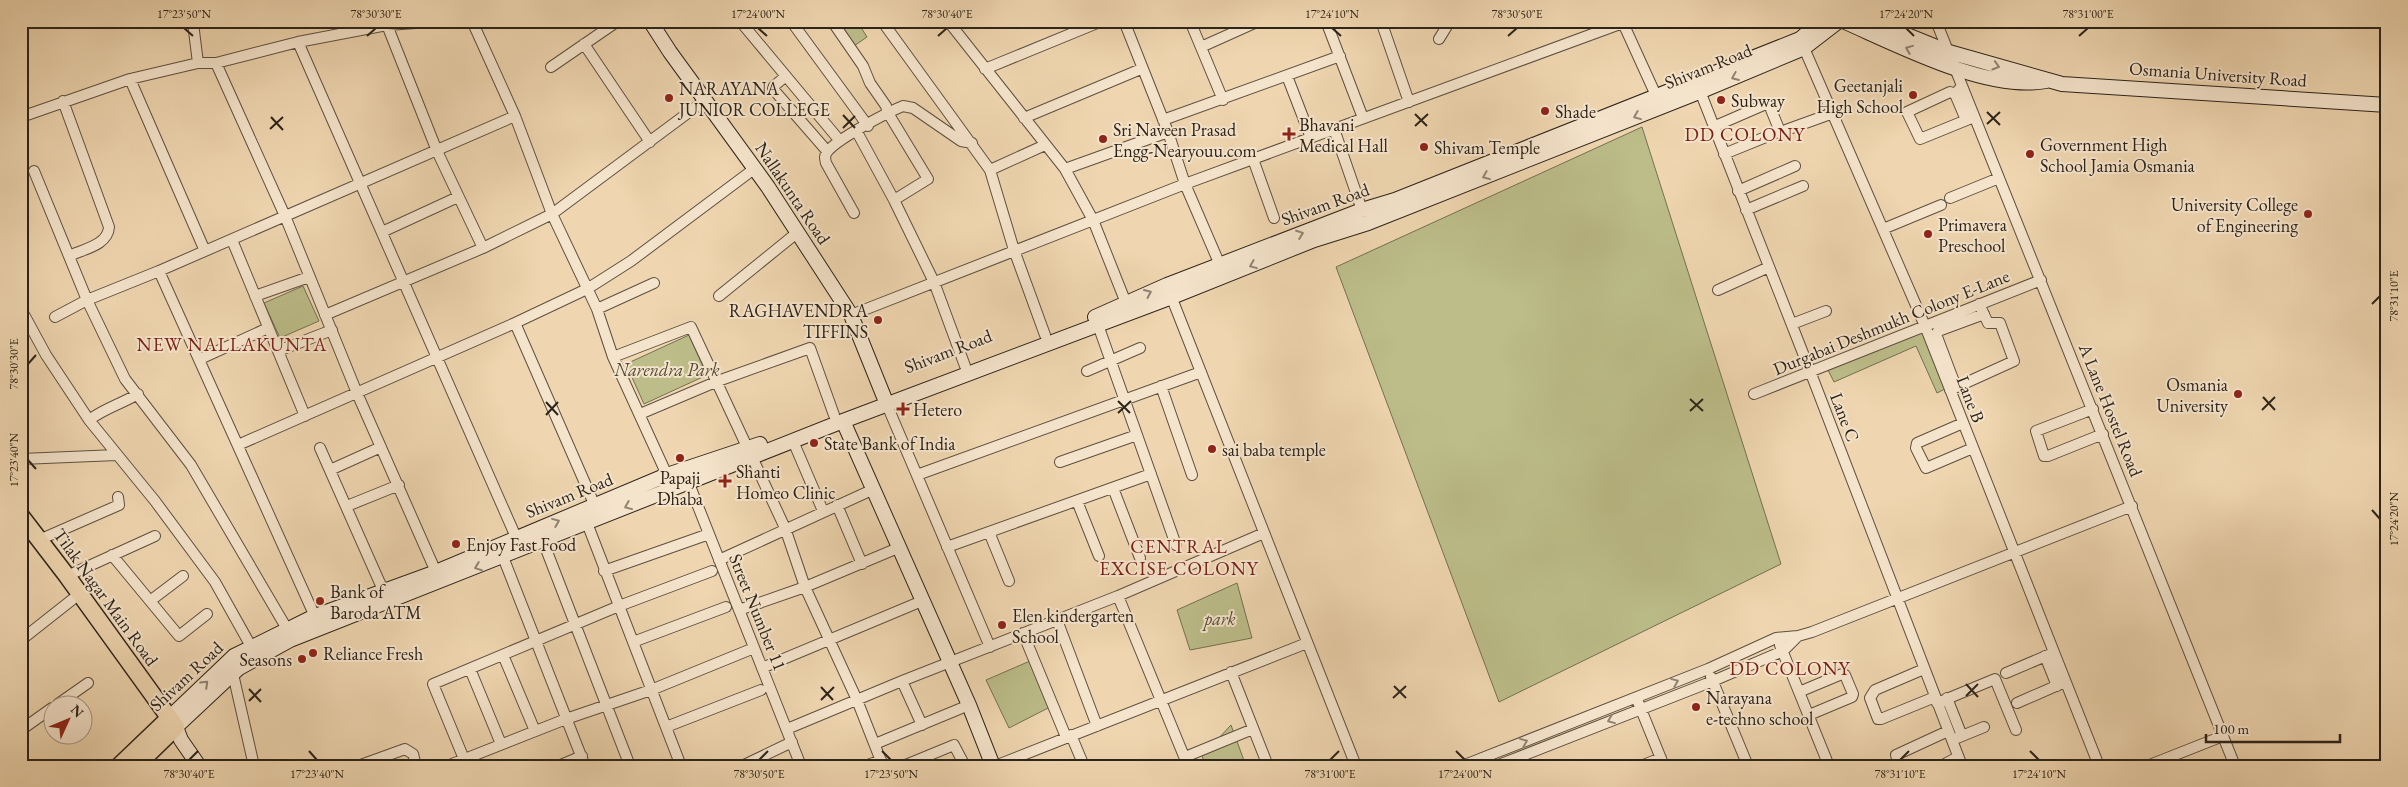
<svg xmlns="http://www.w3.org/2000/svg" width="2408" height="787" viewBox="0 0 2408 787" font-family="'EB Garamond',serif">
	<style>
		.green { fill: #bcbd89; stroke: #747052 }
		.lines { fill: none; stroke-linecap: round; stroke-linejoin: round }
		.street-casing { stroke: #5d5040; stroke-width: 12 }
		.secondary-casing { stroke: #2c241a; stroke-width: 16 }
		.primary-casing { stroke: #2c241a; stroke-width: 19 }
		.street { stroke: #f5e4cc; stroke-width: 10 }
		.secondary { stroke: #f5e4cc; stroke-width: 14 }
		.primary { stroke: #efd6b0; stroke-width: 16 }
		.oneway { stroke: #908473 }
		.ticks { fill: none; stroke: #2c241a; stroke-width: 2 }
		.poi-dot { fill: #8f2418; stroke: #f5e4cc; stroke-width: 2 }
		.labels { text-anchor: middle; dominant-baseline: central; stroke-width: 4; stroke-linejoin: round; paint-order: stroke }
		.street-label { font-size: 18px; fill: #2c241a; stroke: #f5e4cc }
		.poi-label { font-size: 18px; fill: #2c241a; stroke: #f5e4cc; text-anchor: start }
		.park-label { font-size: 18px; font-style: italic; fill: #504a36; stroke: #f5e4cc }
		.neighbourhood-label { font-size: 19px; letter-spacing: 1px; fill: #7a1f14; stroke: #f5e4cc }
		.neatline { fill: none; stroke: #2c241a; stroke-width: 2 }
		.ticks-label { font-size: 12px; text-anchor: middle; fill: #2c241a }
	</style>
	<rect width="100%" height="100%" fill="#efd6b0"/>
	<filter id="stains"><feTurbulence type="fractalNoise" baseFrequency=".004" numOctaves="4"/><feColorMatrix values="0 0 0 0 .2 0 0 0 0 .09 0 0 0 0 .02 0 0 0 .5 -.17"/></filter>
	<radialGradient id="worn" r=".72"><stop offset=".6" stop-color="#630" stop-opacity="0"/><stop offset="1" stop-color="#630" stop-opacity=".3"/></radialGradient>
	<path class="green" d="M833,21H857L867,37L851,48Z
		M1642,127L1781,564L1499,702L1336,267Z
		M303,286L319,321L280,338L264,303Z
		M1921,330L1945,389L1937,393L1916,346L1834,382L1828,370Z
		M689,335L707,375L644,404L626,364Z
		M1237,583L1252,638L1190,650L1177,610Z
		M1030,661L1050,707L1009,728L986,680Z
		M1231,725L1246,766H1206L1202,756Z"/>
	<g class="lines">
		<g class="street-casing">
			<path id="street" d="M472,21L515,116L552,214L597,309L613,357L667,475
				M740,21L840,141
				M791,21L868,126
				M832,21L863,66L870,83L886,106L888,113L928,179L894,200
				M882,21L990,170L1014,250L1045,335
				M948,21L1065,169L1093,220L1126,303
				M1124,21L1168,132L1185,184L1220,265
				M1190,21L1223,100
				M1326,21L1363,118
				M1381,21L1409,102
				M1936,21L2235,766
				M193,23L198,63
				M949,23L1010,21
				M1623,23L1659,102
				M387,25L437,151L483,248
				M1439,39L1450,21
				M298,42L519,544
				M584,44L650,142
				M1201,47L1259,21
				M1804,48L1925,326L2099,766
				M216,63L285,216L357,393L436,572
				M551,67L618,21
				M985,69L1102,21
				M786,76L774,86L773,89L827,151
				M1287,76L1311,138
				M130,79L205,251
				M1698,86L1810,371L1962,766
				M1962,86L1955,94L1950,92L1907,112L1920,139L1974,117
				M1955,94L1966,120
				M63,101L109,227C108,245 84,249 69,256
				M21,117L130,79L198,63H216L298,42L387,25L445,21
				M1024,118L1141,69
				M1163,120L1340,56
				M1713,127L1766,104L1770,107L1779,129L1778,132L1724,154
				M1334,129L1362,210
				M1786,130L1833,113
				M857,132L894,200L934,282L965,366
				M1253,159L1274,218
				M1065,169L1168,132
				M990,170L1045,145
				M34,171L87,300L125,379L191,465L290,634
				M1738,191L1795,166
				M1950,198L1999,178
				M1746,210L1803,186
				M854,213L826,163C825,159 824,156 827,152C837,139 886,113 903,106L913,108L961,141L972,143
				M1883,229L1941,205
				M382,232L458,197
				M232,240L305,416
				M159,271L317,621
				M1718,290L1769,267
				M1169,291L1356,766
				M255,296L309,277
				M719,296L798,232
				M21,309L46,355L89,420L155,501L215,582L252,648
				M597,309L654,283
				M325,315L483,248L552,214L704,101
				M851,315L1185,184L1628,21
				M55,317L87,300L159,271L515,116
				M515,323L595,506
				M1792,324L1826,311
				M1098,325L1176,545
				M278,351L332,330
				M613,357L691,327L748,449
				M200,359L268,328
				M1087,371L1140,348
				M1161,386L1192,475
				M1956,387L1936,334L1938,331L1984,314
				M1950,390L2014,361L2000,323H1988L1979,304
				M1754,394L2041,280
				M887,405L990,647
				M2093,409L2036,431L2044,456H2048L2103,434
				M640,414L718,381L810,348L834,415
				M89,420C105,408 121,404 138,394
				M1963,423L1917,443L1916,448L1926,468L1973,448
				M793,441L823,511
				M238,445L515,323L587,289L631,261L754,169
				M320,448L383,590
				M752,457L785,528L805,587L857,700L883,766
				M21,459L117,455
				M1060,462L1137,435
				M330,470L381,447
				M917,475L1201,372
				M686,476L801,766
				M1113,488L1140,558
				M1077,501L1099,556
				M837,505L862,564
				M347,506L399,485
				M587,523L681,766
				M989,532L1009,581
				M39,540L119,505L118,497
				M947,547L1151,474
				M546,549L630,766
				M112,555L179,636L207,614
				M503,557L585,766
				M719,560L874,489
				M604,571L709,534
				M67,576L155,536
				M1118,596L1188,766
				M150,601L183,576
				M739,610L805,587L898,548
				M1057,620L1097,726
				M1023,633L1066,737
				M21,640L73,599
				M633,642L726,607
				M1780,645L1829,766
				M503,655L535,731
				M2045,656L2057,686
				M762,668L922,601
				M470,669L501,744
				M1924,669L1875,690L1870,698L1878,719H1881L1935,697
				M1231,672L1268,766
				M2006,673L2053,653
				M233,674L254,766
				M1711,677L1748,766
				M902,681L922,725
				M1799,692L1842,674L1845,675L1853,694L1852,697L1809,715
				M1947,698L1962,736
				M1638,702L1664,766
				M1937,703L1995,679L2016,730
				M2017,703L2065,682
				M58,704L88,683
				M666,727L761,690
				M787,729L902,681L1118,596L1264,533
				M21,730L52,708
				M1071,735L1084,766
				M1957,738L1984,727
				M875,744L969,705
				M1185,757L1253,729
				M464,759L433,684L619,606L712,571
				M358,766L405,749L413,754L416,766
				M447,766L566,719L651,690L754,648
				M558,766L582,756
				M742,766L792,742
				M865,766L881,760
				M903,766L954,745L965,766
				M995,766L1307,643
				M1462,766L1708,669L1776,638L1798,636L1812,632L2132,506
				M1496,766L1713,681L1783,651L1798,636
				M1641,766L1661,758
				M1899,766L1896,755L1948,731
				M1941,766L1958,757
				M2147,766L2223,736"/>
		</g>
		<g class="secondary-casing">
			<path id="secondary" d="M650,21L670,52L768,187L851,315L884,397
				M1843,21C1898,45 1987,92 2046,81
				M1872,21L1949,52L2062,84L2387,105
				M1095,317L1167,285L1362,210L1395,200L1800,39L1821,21
				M843,421L969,705L993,766
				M169,718L234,656L315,616L436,572L667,475L760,444
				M199,766L181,740L176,727L239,668L290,640L843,421L1172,297L1314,240L1368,223L1699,92L1804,48L1839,21"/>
		</g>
		<g class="primary-casing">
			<path id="primary" d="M21,516L67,576L176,727L136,766
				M119,766L164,723"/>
		</g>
		<use href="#street" class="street"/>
		<use href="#secondary" class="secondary"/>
		<use href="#primary" class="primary"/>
	</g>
	<defs><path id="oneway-chevron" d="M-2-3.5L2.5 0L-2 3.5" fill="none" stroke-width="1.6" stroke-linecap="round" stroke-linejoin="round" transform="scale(1.25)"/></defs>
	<g class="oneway">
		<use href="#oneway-chevron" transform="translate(1909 49) rotate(-158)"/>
		<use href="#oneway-chevron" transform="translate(1996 66) rotate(16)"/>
		<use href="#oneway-chevron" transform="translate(1735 77) rotate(157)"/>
		<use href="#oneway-chevron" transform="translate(1637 116) rotate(158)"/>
		<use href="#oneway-chevron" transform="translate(1486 176) rotate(158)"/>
		<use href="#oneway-chevron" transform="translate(1300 234) rotate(-21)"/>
		<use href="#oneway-chevron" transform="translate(1253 265) rotate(158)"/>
		<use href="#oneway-chevron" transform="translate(1148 293) rotate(-24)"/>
		<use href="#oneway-chevron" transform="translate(628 506) rotate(158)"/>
		<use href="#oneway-chevron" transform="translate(556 522) rotate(-22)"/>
		<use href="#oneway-chevron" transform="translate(478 567) rotate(159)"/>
		<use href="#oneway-chevron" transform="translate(1675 682) rotate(-22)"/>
		<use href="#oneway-chevron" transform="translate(205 684) rotate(-44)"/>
		<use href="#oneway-chevron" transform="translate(1611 720) rotate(158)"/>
		<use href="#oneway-chevron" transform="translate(1524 742) rotate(-22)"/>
	</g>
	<path class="ticks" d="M184,28L193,36M758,28L767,36M1332,28L1341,36M1906,28L1914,36M367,36L376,28M938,36L947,28M1508,36L1517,28M2079,36L2088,28M1987,112L2000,125M1415,114L1427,126M843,115L855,128M271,117L283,130M1987,124L2000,112M1415,126L1428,114M843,128L855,116M270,129L283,117M2372,304L2380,296M28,364L36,355M2263,397L2275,410M1690,399L1703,411M1118,401L1130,413M546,402L558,415M2262,410L2275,397M1690,411L1703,399M1118,413L1131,401M546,415L558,402M28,460L36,469M2372,510L2380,519M1966,684L1978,697M1394,686L1406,698M821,687L833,700M249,689L261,702M1966,696L1978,684M1393,698L1406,686M821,700L834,687M249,701L261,689M309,751L317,760M882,751L891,760M1456,751L1465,760M2030,751L2039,760M189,760L198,751M759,760L768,751M1330,760L1339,751M1900,760L1909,751"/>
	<g class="poi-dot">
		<circle cx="1913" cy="95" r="5"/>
		<circle cx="669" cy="98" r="5"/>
		<circle cx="1721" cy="100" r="5"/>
		<circle cx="1545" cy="111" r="5"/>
		<path d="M1286.5 126.5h5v5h5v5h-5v5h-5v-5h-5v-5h5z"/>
		<circle cx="1103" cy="139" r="5"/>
		<circle cx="1424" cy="147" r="5"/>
		<circle cx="2030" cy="154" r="5"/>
		<circle cx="2308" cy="214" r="5"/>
		<circle cx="1928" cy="234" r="5"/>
		<circle cx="878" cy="320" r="5"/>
		<circle cx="2238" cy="394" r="5"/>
		<path d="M900.5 401.5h5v5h5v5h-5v5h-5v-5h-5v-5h5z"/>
		<circle cx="814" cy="443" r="5"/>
		<circle cx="1212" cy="449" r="5"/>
		<circle cx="680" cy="458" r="5"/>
		<path d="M722.5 473.5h5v5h5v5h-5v5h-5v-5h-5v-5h5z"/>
		<circle cx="456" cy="544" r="5"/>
		<circle cx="320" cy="601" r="5"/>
		<circle cx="1002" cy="625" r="5"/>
		<circle cx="313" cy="653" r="5"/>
		<circle cx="302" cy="659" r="5"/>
		<circle cx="1696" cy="707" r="5"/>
	</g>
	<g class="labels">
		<g class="street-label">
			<text transform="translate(1708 66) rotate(-22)">Shivam Road</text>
			<text transform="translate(2218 74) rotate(4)">Osmania University Road</text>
			<text transform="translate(793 193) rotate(56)">Nallakunta Road</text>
			<text transform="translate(1325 204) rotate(-20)">Shivam Road</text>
			<text transform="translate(1891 322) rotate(-22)">Durgabai Deshmukh Colony E-Lane</text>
			<text transform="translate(948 351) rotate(-21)">Shivam Road</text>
			<text transform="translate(1971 399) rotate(69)">Lane B</text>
			<text transform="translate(2111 410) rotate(68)">A Lane Hostel Road</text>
			<text transform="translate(1845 417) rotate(69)">Lane C</text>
			<text transform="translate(569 495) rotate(-22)">Shivam Road</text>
			<text transform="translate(106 597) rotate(54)">Tilak Nagar Main Road</text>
			<text transform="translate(758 612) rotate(68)">Street Number 11</text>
			<text transform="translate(186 676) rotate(-43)">Shivam Road</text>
		</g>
		<g class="poi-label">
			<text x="1903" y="85" text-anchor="end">Geetanjali<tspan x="1903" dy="21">High School</tspan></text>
			<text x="679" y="88">NARAYANA<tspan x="679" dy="21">JUNIOR COLLEGE</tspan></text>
			<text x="1731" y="100">Subway</text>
			<text x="1555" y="111">Shade</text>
			<text x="1299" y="124">Bhavani<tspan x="1299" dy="21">Medical Hall</tspan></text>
			<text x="1113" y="129">Sri Naveen Prasad<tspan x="1113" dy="21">Engg-Nearyouu.com</tspan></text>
			<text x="2040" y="144">Government High<tspan x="2040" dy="21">School Jamia Osmania</tspan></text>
			<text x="1434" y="147">Shivam Temple</text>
			<text x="2298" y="204" text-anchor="end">University College<tspan x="2298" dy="21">of Engineering</tspan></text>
			<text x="1938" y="224">Primavera<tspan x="1938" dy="21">Preschool</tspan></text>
			<text x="868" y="310" text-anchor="end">RAGHAVENDRA<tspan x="868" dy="21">TIFFINS</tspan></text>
			<text x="2228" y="384" text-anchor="end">Osmania<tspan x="2228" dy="21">University</tspan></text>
			<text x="913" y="409">Hetero</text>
			<text x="824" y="443">State Bank of India</text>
			<text x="1222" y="449">sai baba temple</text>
			<text x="736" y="471">Shanti<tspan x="736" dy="21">Homeo Clinic</tspan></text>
			<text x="680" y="477" text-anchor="middle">Papaji<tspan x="680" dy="21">Dhaba</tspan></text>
			<text x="466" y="544">Enjoy Fast Food</text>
			<text x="330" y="591">Bank of<tspan x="330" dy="21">Baroda ATM</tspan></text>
			<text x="1012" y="615">Elen kindergarten<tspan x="1012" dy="21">School</tspan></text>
			<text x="323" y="653">Reliance Fresh</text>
			<text x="292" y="659" text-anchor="end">Seasons</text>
			<text x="1706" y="697">Narayana<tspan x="1706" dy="21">e-techno school</tspan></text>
		</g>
		<g class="park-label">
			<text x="667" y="369">Narendra Park</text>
			<text x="1220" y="618">park</text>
		</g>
		<g class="neighbourhood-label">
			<text x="1745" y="134">DD COLONY</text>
			<text x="232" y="344">NEW NALLAKUNTA</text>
			<text x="1179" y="546">CENTRAL<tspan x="1179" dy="22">EXCISE COLONY</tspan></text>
			<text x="1790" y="668">DD COLONY</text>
		</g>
	</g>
	<rect width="2408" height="787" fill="none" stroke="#efd6b0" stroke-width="55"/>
	<g transform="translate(68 720) rotate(46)"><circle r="24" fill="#f5e4cc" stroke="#a59785"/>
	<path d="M0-4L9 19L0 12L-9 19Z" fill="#8f2418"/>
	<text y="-8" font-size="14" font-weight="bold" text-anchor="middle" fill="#2c241a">N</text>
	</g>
	<path d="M2206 734v8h134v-8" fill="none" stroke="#2c241a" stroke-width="2.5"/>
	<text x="2213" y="734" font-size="15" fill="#2c241a" stroke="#f5e4cc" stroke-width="4" paint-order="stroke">100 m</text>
	<rect x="28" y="28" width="2352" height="732" class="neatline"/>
	<g class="ticks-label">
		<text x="184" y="18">17°23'50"N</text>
		<text x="376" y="18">78°30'30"E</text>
		<text x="758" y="18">17°24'00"N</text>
		<text x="947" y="18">78°30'40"E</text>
		<text x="1332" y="18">17°24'10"N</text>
		<text x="1517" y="18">78°30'50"E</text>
		<text x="1906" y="18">17°24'20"N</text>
		<text x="2088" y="18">78°31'00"E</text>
		<text transform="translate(2394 296) rotate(-90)" y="4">78°31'10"E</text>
		<text transform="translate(14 364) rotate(-90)" y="4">78°30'30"E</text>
		<text transform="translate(14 460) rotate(-90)" y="4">17°23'40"N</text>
		<text transform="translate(2394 519) rotate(-90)" y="4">17°24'20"N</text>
		<text x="189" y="778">78°30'40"E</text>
		<text x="317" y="778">17°23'40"N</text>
		<text x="759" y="778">78°30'50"E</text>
		<text x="891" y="778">17°23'50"N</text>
		<text x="1330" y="778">78°31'00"E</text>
		<text x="1465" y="778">17°24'00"N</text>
		<text x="1900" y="778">78°31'10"E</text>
		<text x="2039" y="778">17°24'10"N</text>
	</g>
	<rect width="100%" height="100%" filter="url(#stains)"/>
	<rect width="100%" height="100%" fill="url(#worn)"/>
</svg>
